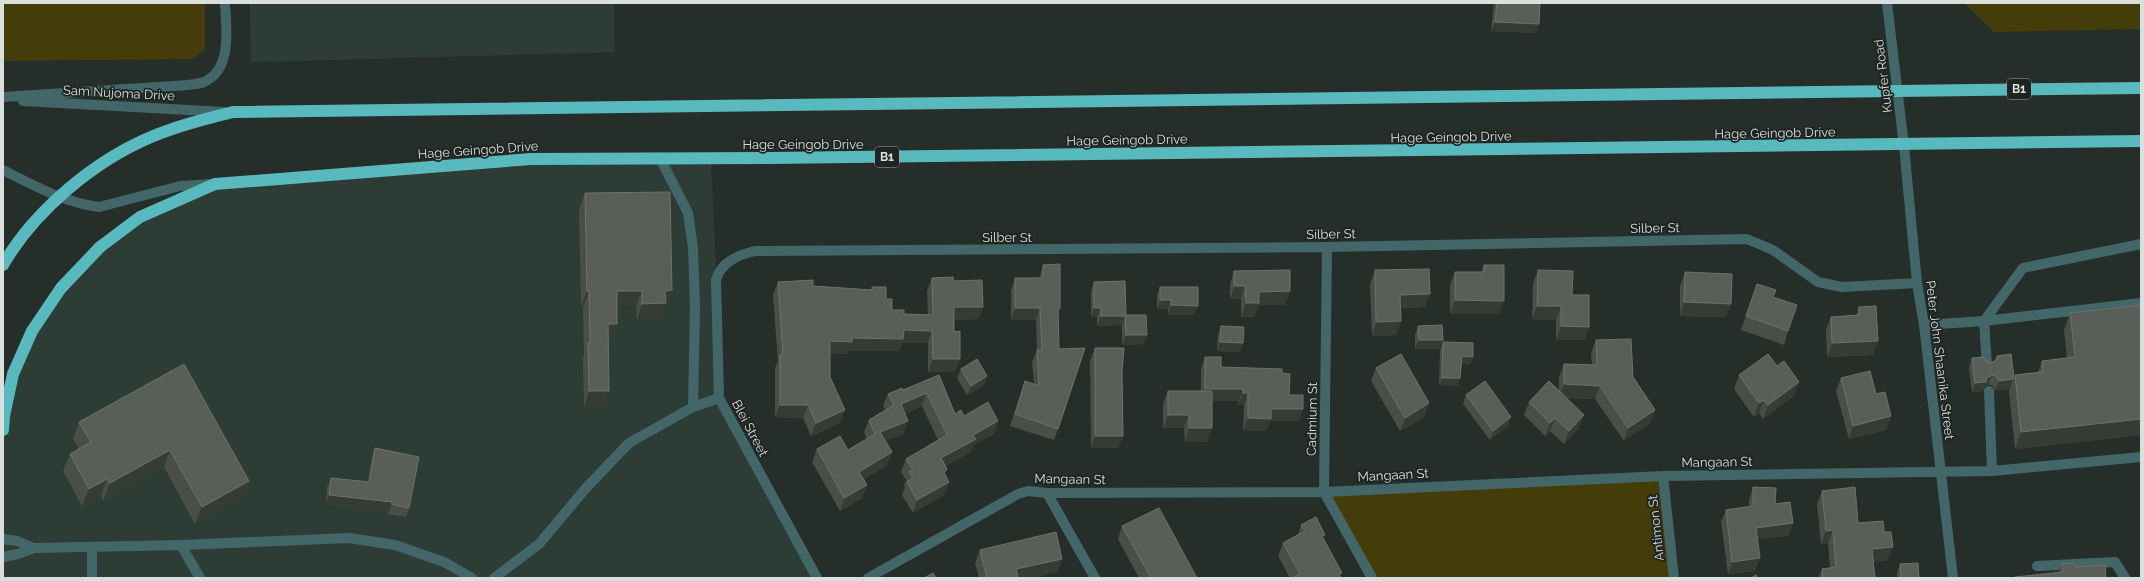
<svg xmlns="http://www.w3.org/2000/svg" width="2144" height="581" viewBox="0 0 2144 581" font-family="Raleway,sans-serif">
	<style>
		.built { fill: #2e3c36 }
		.green { fill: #443d09 }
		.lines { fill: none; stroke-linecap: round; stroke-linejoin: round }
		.minor { stroke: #436769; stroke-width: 10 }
		.highway { stroke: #58b9bf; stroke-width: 12 }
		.wall { fill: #4a4e48 }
		.shaded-wall { fill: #353b35 }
		.building { fill: #595e58; stroke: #6e726d }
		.labels { text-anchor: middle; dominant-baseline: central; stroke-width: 3.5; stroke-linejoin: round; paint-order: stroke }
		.shield { fill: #1d2421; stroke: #a1a7a5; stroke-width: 1 }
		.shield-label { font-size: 12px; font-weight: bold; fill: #dadfdd }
		.street-label { font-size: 13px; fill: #dadfdd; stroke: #1d2421 }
	</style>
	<rect width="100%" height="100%" fill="#262e2a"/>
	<path class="built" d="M250,3H614L615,52L251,62Z
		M711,158L722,408L816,578H3V430L13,374L61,288L140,217L215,184L531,159Z"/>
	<path class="green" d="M3,3H205V49L193,59L3,61Z
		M1964,3H2141V29L1994,32Z
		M1663,476L1674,578H1372L1324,492Z"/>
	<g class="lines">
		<path class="minor" d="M1887,3L1904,146L1917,283L1924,325L1953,578
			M3,97L188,85C193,84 199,84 204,82C233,69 226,28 225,3
			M23,101L225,112
			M660,158L688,213L693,248L695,306L693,407
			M3,170C33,185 65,203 99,207L180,186L211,184
			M1327,247L1324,492L1372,578
			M1984,321L2023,268L2141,244
			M1984,321L2141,303
			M1924,325L1984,321L1987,366
			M1992,471L2141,457
			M1663,476L1674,578
			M1047,493L1095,578
			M3,539L17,541L34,548
			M181,545L349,538L395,545L444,562L472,578
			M92,547V578
			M3,557L18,554L34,548L181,545L200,578
			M2037,566L2115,562L2125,578
			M494,578L539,544L586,488L629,443L693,407L719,398
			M817,578L719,398L716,280C721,262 738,255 755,251L1327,247L1747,239L1773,250L1818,282L1842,287L1917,283
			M868,578L1018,494L1028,491L1047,493L1324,492L1663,476L1992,471L1989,391"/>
		<path class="highway" d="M3,265C34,211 94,161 151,137C177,126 205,119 233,112L2141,88
			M3,430L4,416L13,374L32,331L61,288L100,247L140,217L215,184L531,159L770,158L2141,141"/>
	</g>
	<path class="wall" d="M1494,3H1540L1536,33L1491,31Z
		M585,193L672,290L666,306H665L660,319L637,320L636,306H617V324L612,340H608L604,406L584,407L583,359L584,354L583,307H581L579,209Z
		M1043,265L1060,308L1058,315V429L1054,440L1010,426L1025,381L1034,384L1032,362L1037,350L1036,320H1011V290L1015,278H1039Z
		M1484,265L1499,314H1450V285L1455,272H1481Z
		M1375,270L1425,307L1400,308L1401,321L1396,335L1372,336L1370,284Z
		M1538,270L1572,295L1589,327L1584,340H1556V320L1532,319L1533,283Z
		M1234,271L1290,291L1285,305H1258L1254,317H1241V299H1230V284Z
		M1685,272L1726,317L1680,316V286Z
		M932,278L953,281L983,307L978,319L954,320L956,371L928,372V343H902L899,351H848L847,354H830V377L840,423L811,436L803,418L775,417V368L778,361L773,295L778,282L813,286L871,290L872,287L886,299L892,310L904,314L928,315L927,291Z
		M1094,282L1126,315L1144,344L1122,345V325L1097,326V317H1091V291Z
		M1757,284L1773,297L1788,331L1784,345L1741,330Z
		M1160,287L1194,315H1168V309H1157V296Z
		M2141,305V435L2015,449L2009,391L2010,389L1995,390L1992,385H1988L1984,387L1983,391L1972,392L1969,367L1972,358L1991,363L1995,361L1997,356L2014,378L2015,375L2038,372L2042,361L2067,358L2064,330L2070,313Z
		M1859,307L1873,355L1827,357L1826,330L1831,317L1856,315Z
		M1221,326L1243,343L1240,352L1217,351L1218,335Z
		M1418,326L1439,349H1415V335Z
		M1596,340L1633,377L1655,410L1650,423L1624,441L1595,399L1566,398L1579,428L1564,444L1550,431L1545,436L1524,415L1529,402L1559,390V377L1564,364L1592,365L1591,353Z
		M1443,342L1473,357L1470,364H1461L1460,378L1457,386L1439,385L1440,350Z
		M1095,348L1122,372L1123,436L1118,448H1091L1090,360Z
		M1205,357L1221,367L1282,373L1289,395L1303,409L1299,421H1270L1266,431L1243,430L1244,405H1238L1239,401H1212V428L1207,442H1185L1184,428H1163V404L1168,391H1201V369Z
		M184,364L249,481L242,498L195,524L164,467L103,501L101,496L82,506L63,471L70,454L79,449L73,439L79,422Z
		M1376,368L1425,417L1400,431L1371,381Z
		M961,369L987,376L984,385L967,395L957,378Z
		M939,375L955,414L998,421L994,434L973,445L971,452L945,466V475L949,482L944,495L913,513L902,495L905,487L904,485L906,480L901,472L906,459L938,440L922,406L905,414L908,421L903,434L885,441L892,452L887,465L864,479L867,485L862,498L840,511L812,462L817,449L848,450L867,439L864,432L869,420L885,410L883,406L888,394L903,390Z
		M1739,375L1794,396L1763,419L1759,413L1754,417L1734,389Z
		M1841,378L1876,394L1891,416L1886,430L1849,439L1836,391Z
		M1466,395L1508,426L1490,440L1463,404Z
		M375,448L409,508L406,517L388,514L389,512L326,505L327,487L331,478L368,482L372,457Z
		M1753,487L1775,504L1793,523L1788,536L1757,539L1755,571L1728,574L1721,522L1726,510L1749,507V500Z
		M1822,491L1858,523L1884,532L1888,560L1873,562L1875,578H1818L1822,569L1830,568L1828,543L1821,544L1817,504Z
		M1301,525L1324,539L1341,578H1290L1278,556L1283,543L1298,535Z
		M1122,526L1197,578H1139L1118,539Z
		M980,550L1062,559L1057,572L1032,578H979L975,563Z
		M1900,564L1919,578H1897V573Z
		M2062,564L2075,567L2106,578H2015V577L2058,573Z"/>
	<path class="shaded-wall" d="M1495,22L1539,24L1536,33L1491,31Z
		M1234,286H1245L1241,299H1230Z
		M672,290L666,306H665L660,319L637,320L642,304L665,291Z
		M587,291H589L583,307H581Z
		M617,291H642L636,306L611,307Z
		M1290,291L1285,305H1258L1254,317H1241L1246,303L1259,292Z
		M1430,294L1425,307L1395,308L1400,295Z
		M1160,300H1171L1168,309H1157Z
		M1455,300L1504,301L1499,314H1450Z
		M1684,302L1731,304L1726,317L1680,316Z
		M1171,305L1198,306L1194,315H1168Z
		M1537,306H1561L1556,320L1532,319Z
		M954,307H983L978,319L950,320Z
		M1015,308H1040L1036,320H1011Z
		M1058,308H1060L1056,320Z
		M1094,308H1101L1097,317H1091Z
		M1101,316H1125L1122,325L1097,326Z
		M1401,321L1396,335L1372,336L1376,322Z
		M608,324H617L612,340H603Z
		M1561,326L1589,327L1584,340H1556Z
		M904,330L932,331L928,343H902L899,351H848L847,354H826L830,341Z
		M1126,335H1147L1144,344L1122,345Z
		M1419,340H1443L1439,349H1415Z
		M1878,341L1873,355L1827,357L1832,343Z
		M1220,342L1243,343L1240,352L1217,351Z
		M1462,356L1473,357L1470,364H1459Z
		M933,359H960L956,371L928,372Z
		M1992,375L1988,385L1984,387L1983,391L1972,392L1975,383L1987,378Z
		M987,376L984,385L967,395L971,386Z
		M1442,378H1460L1457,386L1439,385Z
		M2013,379L2010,389L1995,390L1999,381Z
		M1799,382L1794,396L1763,419L1768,405Z
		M1564,384L1600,386L1595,399L1559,397Z
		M1205,389H1243L1239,401H1201Z
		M589,391H609L604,406L584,407Z
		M927,393L922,406L897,417L901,404Z
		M1243,393H1248L1244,405H1238Z
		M1764,400L1759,413L1754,417L1759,403Z
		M1429,403L1425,417L1400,431L1405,418Z
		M780,405H808L803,418L775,417Z
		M1271,409H1303L1299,421H1270L1266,431L1243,430L1248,418Z
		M845,410L840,423L811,436L816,423Z
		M1655,410L1650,423L1624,441L1628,428Z
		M1168,415H1189L1184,428H1163Z
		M1584,415L1579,428L1564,444L1569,431Z
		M1891,416L1886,430L1849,439L1853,426Z
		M1511,417L1508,426L1490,440L1493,431Z
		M1555,418L1550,431L1545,436L1550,423Z
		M2141,419V435L2015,449L2021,432Z
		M908,421L903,434L876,445L880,432Z
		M998,421L994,434L973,445L971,452L936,471L941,458L973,435Z
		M1189,428H1212L1207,442H1185Z
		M1095,436H1123L1118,448H1091Z
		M170,450L164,467L103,501L110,483Z
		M892,452L887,465L855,484L859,472Z
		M107,479L101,496L82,506L89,489Z
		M249,481L242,498L195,524L202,507Z
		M949,482L944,495L913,513L917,500Z
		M867,485L862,498L840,511L844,498Z
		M329,495L392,502L389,512L326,505Z
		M1793,523L1788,536L1751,540L1756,528Z
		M1833,530L1828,543L1821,544L1826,531Z
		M1893,547L1888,560L1867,562L1872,549Z
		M1760,558L1755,571L1728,574L1732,562Z
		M1062,559L1057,572L1032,578H1013L1016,569Z"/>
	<path class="building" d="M1497,3H1540L1539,24L1495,22Z
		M670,192L672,290L665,291L666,303L642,304V291H617V324H608L609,391H589L588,343H590L589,291H587L585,193Z
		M1060,264V308H1058L1059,349L1085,348L1058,429L1015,414L1025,381L1039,386L1037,350H1042L1040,308H1015V278H1043V265Z
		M1484,265H1504V301L1455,300V272H1484Z
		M1429,269L1430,294L1400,295L1401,321L1376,322L1375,270Z
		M1290,270V291L1259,292V303H1246L1245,286H1234V271Z
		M1538,270L1573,271L1572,295H1589V327L1561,326V306H1537Z
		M1685,272L1732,274L1731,304L1684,302Z
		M953,277V281L982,280L983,307H954V332L960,331V359H933L932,331L904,330L903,339L852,338V342L830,341V377L845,410L816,423L808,405H780V355H783L778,282L813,280V286L872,290V287H886V299H892V310H904V314L933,315L932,278Z
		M1125,281L1126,315H1146L1147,335H1126L1125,316H1101V308H1094V282Z
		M1757,284L1776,290L1773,297L1797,305L1788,331L1746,316Z
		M1160,287H1198V306L1171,305V300H1160Z
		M2141,305V419L2021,432L2015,375L2043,372L2042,361L2075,357L2070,313Z
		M1876,306L1878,341L1832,343L1831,317L1859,315V307Z
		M1442,325L1443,340H1419L1418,326Z
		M1221,326L1244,327L1243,343L1220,342Z
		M1631,339L1633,377L1655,410L1628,428L1600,386L1564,384V364L1597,365L1596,340Z
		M1443,342L1473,343V357L1462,356L1460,378H1442Z
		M1095,348H1124L1122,372L1123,436H1095Z
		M1401,354L1429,403L1405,418L1376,368Z
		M1768,354L1777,366L1784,361L1799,382L1768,405L1764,400L1759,403L1739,375Z
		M2011,354L2014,378L2013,379L1999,381L1996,376L1992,375L1987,378L1986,382L1975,383L1972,358L1984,357L1987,362L1991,363L1996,360L1997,356Z
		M1205,357H1221V367L1282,369V373L1290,374L1289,395H1303V409H1271V419L1248,418V393H1243V389H1205Z
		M977,359L987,376L971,386L961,369Z
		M184,364L249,481L202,507L170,450L110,483L107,479L89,489L70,454L91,442L79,422Z
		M1870,371L1876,394L1885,392L1891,416L1853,426L1841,378Z
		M939,375L955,414L961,410L964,416L988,402L998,421L973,435L976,439L941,458L947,469L944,473L949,482L917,500L907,482L913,478L909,472L913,470L906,459L947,435L927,393L901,404L908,421L880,432L892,452L859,472L867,485L844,498L817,449L840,436L848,450L875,434L869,420L894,405L888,394L902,388L903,390Z
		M1485,381L1511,417L1493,431L1466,395Z
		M1549,381L1584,415L1569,431L1555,418L1550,423L1529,402Z
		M1168,391H1212V428H1189V415H1168Z
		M375,448L419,457L409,508L392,504V502L329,495L331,478L369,482Z
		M1753,487L1776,488L1775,504L1790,502L1793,523L1756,528L1760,558L1732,562L1726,510L1753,506Z
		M1855,487L1858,523L1883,521L1884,532H1891L1893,547L1872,549L1875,578H1823L1822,569L1836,567L1833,530L1826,531L1822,491Z
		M1159,508L1197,578H1151L1122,526Z
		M1316,517L1325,535L1322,536L1342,573L1339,574L1341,578H1293L1300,574L1283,543L1305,531L1301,525Z
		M1056,532L1062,559L1016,569L1018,577L1014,578H987L980,550Z
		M1918,563L1919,578H1901L1900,564Z
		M2074,563L2075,567L2105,565L2106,578H2016L2015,577L2063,572L2062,564Z
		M933,573L936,578H924Z
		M1756,575L1758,578H1751Z"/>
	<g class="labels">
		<g class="shield">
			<rect x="2007" y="79" width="24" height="20" rx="3"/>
			<rect x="875" y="147" width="24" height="20" rx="3"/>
		</g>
		<g class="shield-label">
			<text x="2019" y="89">B1</text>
			<text x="887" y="157">B1</text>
		</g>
		<g class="street-label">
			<text transform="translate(1883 76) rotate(-97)">Kupfer Road</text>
			<text transform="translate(119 93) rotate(3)">Sam Nujoma Drive</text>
			<text transform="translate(1775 133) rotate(-1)">Hage Geingob Drive</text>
			<text transform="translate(1451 137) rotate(-1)">Hage Geingob Drive</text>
			<text transform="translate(1127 140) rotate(-1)">Hage Geingob Drive</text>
			<text x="803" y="144">Hage Geingob Drive</text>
			<text transform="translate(478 150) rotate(-4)">Hage Geingob Drive</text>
			<text transform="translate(1655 228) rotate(-1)">Silber St</text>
			<text transform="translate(1331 234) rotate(-1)">Silber St</text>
			<text x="1007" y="237">Silber St</text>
			<text transform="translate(1940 360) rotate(83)">Peter John Shaanika Street</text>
			<text transform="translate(1312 419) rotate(-89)">Cadmium St</text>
			<text transform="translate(750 428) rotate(62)">Blei Street</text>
			<text transform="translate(1717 462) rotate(-1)">Mangaan St</text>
			<text transform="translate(1393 475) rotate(-3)">Mangaan St</text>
			<text transform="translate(1070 479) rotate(1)">Mangaan St</text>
			<text transform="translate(1656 528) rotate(-96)">Antimon St</text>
		</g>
	</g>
	<rect width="2144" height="581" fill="none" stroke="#dadfdd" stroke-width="8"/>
</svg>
